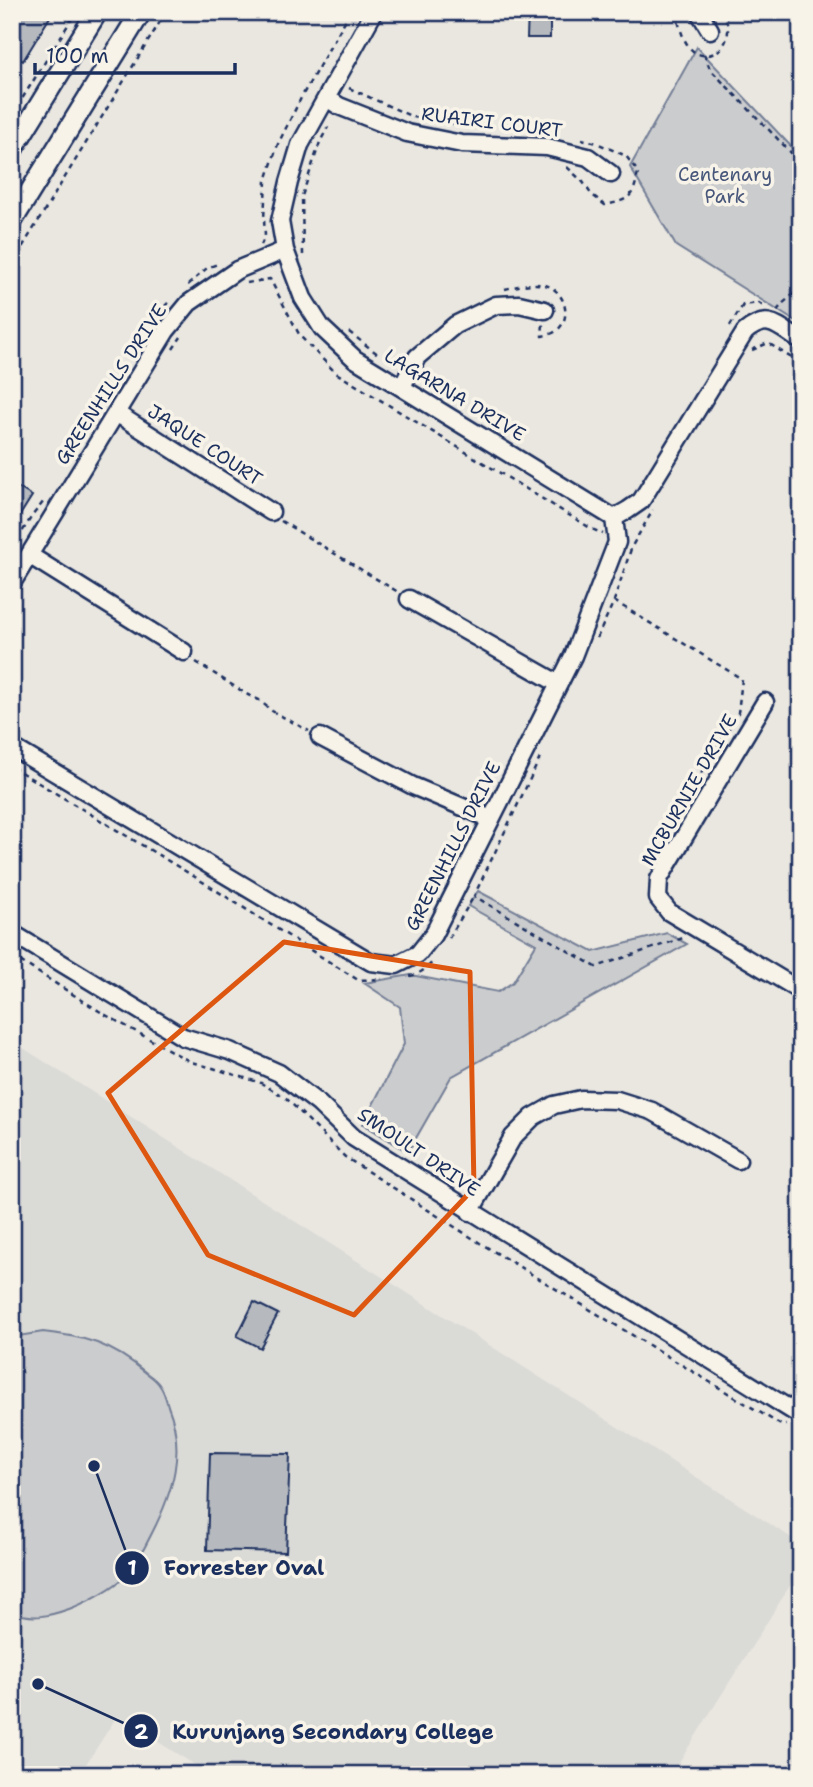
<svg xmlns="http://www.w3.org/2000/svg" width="813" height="1787" viewBox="0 0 813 1787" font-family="'Shantell Sans',sans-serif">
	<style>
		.built { fill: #dadad6 }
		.green { fill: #cbcccd; stroke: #737e96; stroke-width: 2 }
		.building { fill: #b6babf; stroke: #1b2f5e; stroke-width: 2 }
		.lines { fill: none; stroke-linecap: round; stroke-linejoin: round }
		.minor-casing { stroke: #1b2f5e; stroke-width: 21 }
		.tertiary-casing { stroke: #1b2f5e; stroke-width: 24 }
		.path { stroke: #1b2f5e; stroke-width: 2.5; stroke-dasharray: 5 5; stroke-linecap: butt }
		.minor { stroke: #f7f3e8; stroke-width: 16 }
		.tertiary { stroke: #f7f3e8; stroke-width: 19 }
		.marked { fill: none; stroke: #de5710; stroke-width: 5; stroke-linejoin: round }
		.labels { text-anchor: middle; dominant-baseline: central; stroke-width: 7; stroke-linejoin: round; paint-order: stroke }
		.street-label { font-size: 19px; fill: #1b2f5e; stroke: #f7f3e8 }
		.park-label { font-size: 19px; fill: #47567a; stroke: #f7f3e8 }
		.leader { fill: none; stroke: #1b2f5e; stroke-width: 2.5 }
		.callout-dot { fill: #1b2f5e; stroke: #f7f3e8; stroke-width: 2.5 }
		.mark-label { font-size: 21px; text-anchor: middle; font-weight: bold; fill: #fff }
		.callout-label { font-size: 21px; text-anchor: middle; font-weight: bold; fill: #1b2f5e; stroke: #f7f3e8; stroke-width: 7; stroke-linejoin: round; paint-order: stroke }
	</style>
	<rect width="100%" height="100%" fill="#eae7e0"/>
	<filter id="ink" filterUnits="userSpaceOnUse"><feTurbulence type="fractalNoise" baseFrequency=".0143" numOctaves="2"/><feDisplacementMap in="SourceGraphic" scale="14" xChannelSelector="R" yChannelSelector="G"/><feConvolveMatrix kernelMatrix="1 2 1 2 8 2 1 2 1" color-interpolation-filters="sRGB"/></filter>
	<g filter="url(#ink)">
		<path class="built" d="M12,1041L801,1544V1568L671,1775H211L117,1716L79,1775H12Z"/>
		<path class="green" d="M697,47L801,157V325L676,246L630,167Z
			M478,891L593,952L667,933L687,944L451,1077L408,1152L363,1124L404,1044L400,1007L364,983L411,975L498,992L513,982L536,944L468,906Z
			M43,1332C84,1336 112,1344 145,1372C150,1376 157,1380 160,1386C164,1391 166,1399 168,1406C186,1450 173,1492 152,1533C144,1549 134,1569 120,1581C108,1591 83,1604 69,1609C49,1616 33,1620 12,1612V1337Z"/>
		<path class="building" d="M12,12H53L23,61L12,55Z
			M528,12H550V38H527Z
			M12,484L32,496L12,528Z
			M254,1302L278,1314L260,1348L237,1336Z
			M210,1453L290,1454L286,1552L207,1550Z"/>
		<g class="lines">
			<g class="minor-casing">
				<path id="minor" d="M374,12L300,145L289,182L280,221L285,250L303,298L322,328L355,359L614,518L628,510L641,501L745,332C769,312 778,327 801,341
					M699,12L710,30
					M327,98L339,106L407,133L462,144L547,147L588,157L611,174
					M402,387L417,357L455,325L496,305L519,304L545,310
					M116,413L271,512
					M29,555L184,652
					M12,583L166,331L189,303L237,270L285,250
					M409,599L559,684
					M765,702L659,879L658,898L669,912L801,991
					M320,737L413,786L491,819
					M12,747L371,962L396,965L418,954L433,935L573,656L617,542L614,518
					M12,933L183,1037L230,1051L279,1073L319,1104L354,1138L801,1416
					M470,1212L513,1137L533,1117L554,1105L581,1099L617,1100L652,1111L738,1160"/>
			</g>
			<g class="tertiary-casing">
				<path id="tertiary" d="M12,150L97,12
					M12,221L141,12"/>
			</g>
			<path class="path" d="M675,12C679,22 681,35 687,44C703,71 743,45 722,12
				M704,54L710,69L801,163
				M349,88L413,117L485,129
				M12,115L76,12
				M567,167L583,182L591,194L605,205C630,200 634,197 638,172L626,156L597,143L582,139
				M261,245L265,236L264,219L266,181L278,144L302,96L350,12
				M303,255L302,196L320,142L328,127
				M12,264L166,12
				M247,283L270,279L300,336L336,373L592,529L603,534
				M188,285L207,268L220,263
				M505,289C518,286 532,282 545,285C566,290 574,322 553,333C549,335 545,335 542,336L543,324
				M777,311L782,304L801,288
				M153,322L159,312L168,303
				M730,326L743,305L759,303L766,308
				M349,332L379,355
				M173,349L181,337
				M752,350L768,343L801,364
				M281,521L398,592
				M12,548L32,516L44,501
				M614,601L742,679L738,713L696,781L676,821
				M12,607L19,595
				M597,638L614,601L632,546L653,510
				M196,662L248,695L259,700L272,711L309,731
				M540,758L474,896L596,967L683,938
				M12,767L195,877L358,980L382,979
				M449,938L474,896
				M12,956L104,1014L191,1062L213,1068L261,1083L286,1098L345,1157L480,1243L781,1425H786
				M410,976C418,975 428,968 433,961"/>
			<use href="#minor" class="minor"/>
			<use href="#tertiary" class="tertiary"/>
		</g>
	</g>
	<path class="marked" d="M284,942L470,972L474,1188L354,1315L208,1255L108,1093Z"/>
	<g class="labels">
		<g class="street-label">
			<text transform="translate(492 122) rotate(7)">RUAIRI COURT</text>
			<text transform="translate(111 384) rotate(-57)">GREENHILLS DRIVE</text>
			<text transform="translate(455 395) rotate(31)">LAGARNA DRIVE</text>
			<text transform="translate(205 445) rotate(33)">JAQUE COURT</text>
			<text transform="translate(689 790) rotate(-60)">MCBURNIE DRIVE</text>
			<text transform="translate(453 846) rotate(-63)">GREENHILLS DRIVE</text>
			<text transform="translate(419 1152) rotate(34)">SMOULT DRIVE</text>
		</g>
		<g class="park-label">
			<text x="725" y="174">Centenary<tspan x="725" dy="22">Park</tspan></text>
		</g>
	</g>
	<path class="leader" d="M94 1466L132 1568M38 1684L141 1731"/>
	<g class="callout-dot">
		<circle cx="94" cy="1466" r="7"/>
		<circle cx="38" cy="1684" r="7"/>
		<circle cx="132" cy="1568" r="18"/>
		<circle cx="141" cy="1731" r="18"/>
	</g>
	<g class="mark-label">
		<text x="132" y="1575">1</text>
		<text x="141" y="1739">2</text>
	</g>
	<g class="callout-label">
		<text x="244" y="1575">Forrester Oval</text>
		<text x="333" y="1739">Kurunjang Secondary College</text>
	</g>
	<rect width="813" height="1787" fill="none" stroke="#f7f3e8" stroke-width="42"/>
	<rect x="21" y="21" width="771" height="1745" fill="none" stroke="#1b2f5e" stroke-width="2.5" filter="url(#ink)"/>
	<path d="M35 63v10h200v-10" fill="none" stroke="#1b2f5e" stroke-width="3.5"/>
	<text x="46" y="63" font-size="21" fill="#1b2f5e" stroke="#f7f3e8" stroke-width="5" paint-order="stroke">100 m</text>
</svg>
